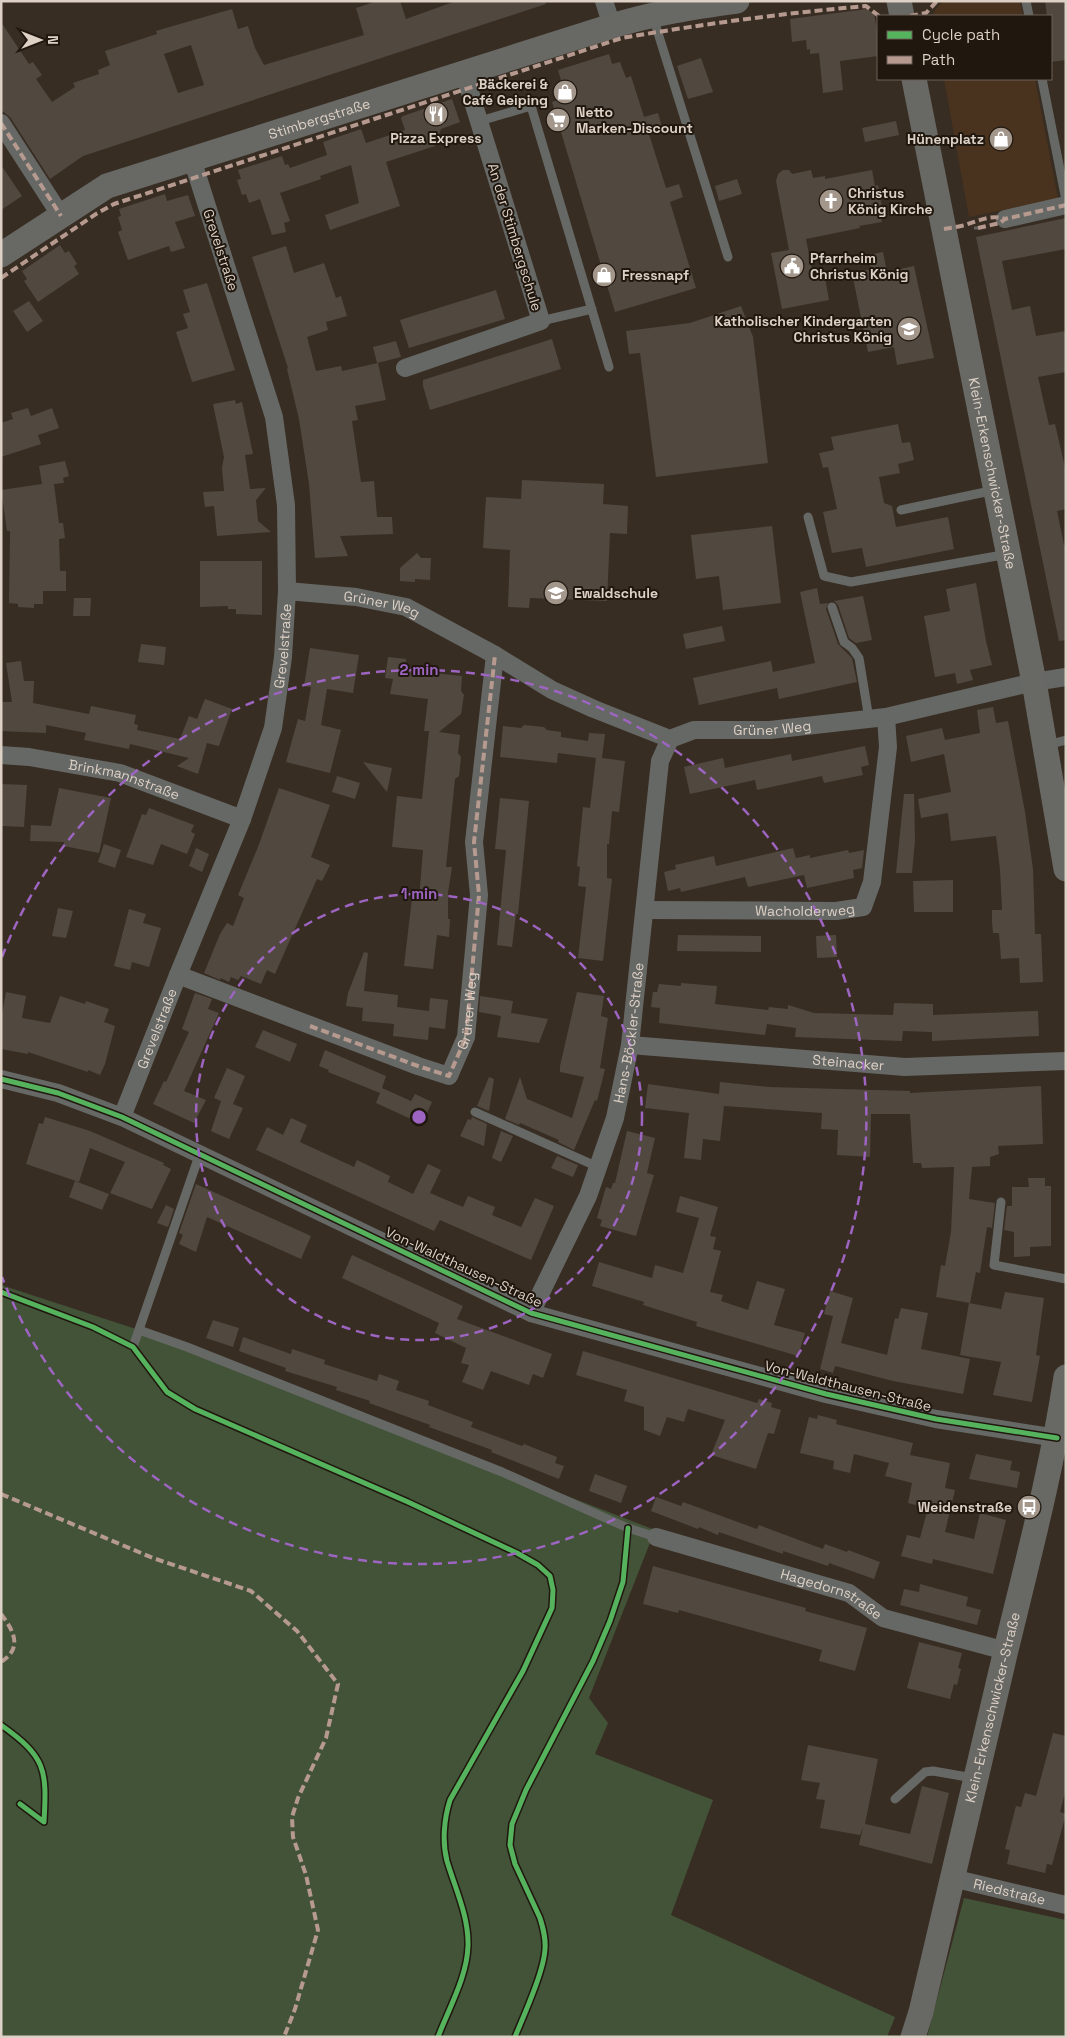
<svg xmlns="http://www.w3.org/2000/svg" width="1067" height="2038" viewBox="0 0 1067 2038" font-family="'Space Grotesk',sans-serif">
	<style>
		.built { fill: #4a331e }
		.green { fill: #425338 }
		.building { fill: #514840; fill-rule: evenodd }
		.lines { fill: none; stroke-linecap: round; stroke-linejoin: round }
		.path { stroke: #65635f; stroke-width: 3; stroke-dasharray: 5 2.5; stroke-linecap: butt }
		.lane { stroke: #666865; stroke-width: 9 }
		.street { stroke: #666865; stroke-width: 18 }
		.secondary { stroke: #686965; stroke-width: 25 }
		.quiet { stroke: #b69a8f; stroke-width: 4; stroke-dasharray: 8 4; stroke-linecap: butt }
		.cycleway-casing { stroke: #20170f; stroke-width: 8 }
		.cycleway { stroke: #56b35d; stroke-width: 5 }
		.ring { fill: none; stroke: #9d65c1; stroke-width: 2.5; stroke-dasharray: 9 6 }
		.labels { text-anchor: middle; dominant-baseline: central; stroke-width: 4; stroke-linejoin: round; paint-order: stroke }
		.poi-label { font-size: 14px; font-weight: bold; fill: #ddd0c5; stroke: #20170f; text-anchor: start }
		.street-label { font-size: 14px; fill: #ddd0c5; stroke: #20170f }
		.centre { fill: #9d65c1; stroke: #20170f; stroke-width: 2.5 }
		.ring-label { font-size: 15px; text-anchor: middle; font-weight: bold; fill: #9d65c1; stroke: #20170f; stroke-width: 4; stroke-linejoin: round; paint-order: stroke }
	</style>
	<rect width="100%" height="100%" fill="#382d23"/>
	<path class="built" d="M948,1H1020L1023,16H931L941,3Z
		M944,79H1035L1058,199L969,217Z"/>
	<path class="green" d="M1,1285L139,1330L655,1530L589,1698L608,1723L595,1754L713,1800L671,1915L895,2017L887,2037H1Z
		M964,1898L1066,1920V2037H927Z"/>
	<path class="building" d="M377,1H400L406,19L456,1H545L546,4L83,156L50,179L10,117L1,110V22L29,64L33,62L42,75L36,79L52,102L75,87L73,83L99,74L98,70L110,65L105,51L157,34L156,31L173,26L232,9L238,29L248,26L255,48L264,65L364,35L356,8ZM191,45L204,85L178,93L164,54Z
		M1045,1H1066V60L1051,62V16H1047Z
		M867,9L874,14L878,34V56L840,61L843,90L823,93L819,53L810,54V49L807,50L806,40L792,42L790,19Z
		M609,54L612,64L620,62L626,78L631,76L644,117L658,113L662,127L648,131L666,188L679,184L683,197L670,202L696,288L615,312L552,102L566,97L558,70Z
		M701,58L713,92L688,99L677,66Z
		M452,99L460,122L441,129L435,146L386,162L400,206L330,230L325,215L359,203L351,165L320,176L321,179L280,193L290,221L284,223L286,232L272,235L260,199L249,203L246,194L242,195L237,180L241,179L238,170L282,156L285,165L288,164L290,168L327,155L323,142L361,129L366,143L405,130L401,118L403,116Z
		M896,121L899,135L865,142L862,128Z
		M1,165L22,196L1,210Z
		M783,170H789L792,174L811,170L813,178L825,176V179L872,170L875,186L878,185L882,207H879L882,222L859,226L860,228L806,239L814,280L825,278L829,300L782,309L771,253L789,250L776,181L778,174Z
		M737,179L742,194L719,201L715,186Z
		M165,194L167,201L188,195L195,216L175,222L185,248L171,252L169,246L128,260L118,232L122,230L118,217L121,216L119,209Z
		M1066,218V249L1002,261L1012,310L1030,306L1036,336L1066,331V372L1038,377L1049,425L1055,424L1066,472V509L1057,511L1064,545H1066V640L1059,641L976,237Z
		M60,245L65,253L69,251L77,264L74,266L79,274L38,302L24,281L27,279L22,271Z
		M286,246L294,273L324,263L336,298L341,296L347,316L326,322L328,330L307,337L316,371L341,366L342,371L378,363L386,400L355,406L358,420L352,421L361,482L374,481L377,517H392L393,534L340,536L348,556L315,558L309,484L299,419L287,369L288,368L252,257Z
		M883,252L887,272L914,266L934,358L897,365L894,347L868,352L852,273L871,269L868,255Z
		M207,283L235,370L192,382L176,332L188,328L183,314L190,312L183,290Z
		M496,290L505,319L409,348L400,320Z
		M29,301L43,321L27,332L13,311Z
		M741,306L753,337L768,463L656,477L640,353L629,354L626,331L690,323Z
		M552,339L561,369L430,410L423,386V380Z
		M396,341L401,357L377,363L373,347Z
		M235,400L236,404L242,402L253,454L245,455L250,489L266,488L256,500L258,521L271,532L217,536L214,506L205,507L203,492L224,491L222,468L224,457L213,404Z
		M28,408L31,416L52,408L59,428L38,435L41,444L1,457V423L13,419L11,413Z
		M898,424L902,443L910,442L914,460L898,464L900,473L879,477L884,503L892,506L896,527L948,517L954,549L866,567L862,548L832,553L823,512L837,509L828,467L823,468L819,453L834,450L831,437Z
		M65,461L69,476L63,478L64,483L54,484L59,523H63L65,538L59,539L60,571H66V591H43V604H34V608L18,607V604L9,603L10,531H7L1,490L42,484L39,466Z
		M522,480L604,484L603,504L628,506L627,534L610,533L607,601L530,598L529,608L508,607L510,550L483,548L486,497L521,499Z
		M772,526L781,603L723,610L719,576L696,579L691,535Z
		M417,553L421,558H431L430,580L415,579V582L400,581V568Z
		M200,561H262V615L236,614V609H228V606L200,607Z
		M976,583L986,641L992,665L970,670L973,680L957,684L955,673L935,677L924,616L950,611L946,589Z
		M817,588L820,604L828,603L826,609L838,644L852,658L857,682L779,699L777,688L699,705L693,678L771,661L773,672L815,663L800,592Z
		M863,596L872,640L856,643L849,638L838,605L834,601Z
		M74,598H91L90,616H73Z
		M722,626L725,641L686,649L683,634Z
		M141,644L166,647L164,665L138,662Z
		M310,648L359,655L353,693L327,689L321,725L341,730L330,773L286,762L298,719L305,721L311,687L304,686Z
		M388,657L406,659L405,670L462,676L461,691L464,695L461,714L439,732L460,735L458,753L461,757L459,776L455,779L446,867H452L448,893V919H450L449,937L437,935L433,969L404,966L412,898L419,899L423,850L392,847L397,796L422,799L429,731H424L428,699L390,694L393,679L385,678Z
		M21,661L24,681H34L33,703L89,714L91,706L136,715L134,724L138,725L137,730L180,739L189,716L197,719L205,699L232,709L219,746L207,743L198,774L177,766L189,758L130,744L129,749L84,740L86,733L46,725V733L1,731V702H12L6,663Z
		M993,707L996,723L1008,721L1025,812L1033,869L1035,934H1041L1043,982L1020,983L1019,958L1001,959L999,933H993L992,922V910H1002L1000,869L996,836L951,841L948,813L921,818L918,799L951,792L944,754L911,762L906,736L942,728L945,740L980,733L977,710Z
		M524,725L544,727L547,730L561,732V737L588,741L589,733L605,734L602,758L625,761L619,812L612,811L609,844H607V878L612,879L603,961L578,958L586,887L578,886L580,867L577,866L583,807L590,808L596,758L558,753L557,763L500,757L503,726L521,728Z
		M865,746L869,765L861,767L863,775L824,783L822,776L757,790L755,780L690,794L684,767L723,758L725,768L791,754L792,761Z
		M363,762L392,768L387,792Z
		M337,776L360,783L355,799L332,792Z
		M1,784L27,785L24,827L1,826Z
		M59,788L111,798L99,853L64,846V842L30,841L31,825L51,826Z
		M279,788L330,805L311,857L330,865L322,881L317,879L275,974L267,970L261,984L241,976L238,980L231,977L229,982L221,978L220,980L204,973L220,934L227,923L233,926L244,898L238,895L258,847Z
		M904,794H914L915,840L912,873H896Z
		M500,798L529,801L518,914H516L512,947L497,945L506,850L495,849Z
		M149,808L194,825L191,832L195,834L187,854L161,844L153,865L126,857L142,814L146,815Z
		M104,844L121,850L115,868L98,862Z
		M196,848L209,854L202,872L189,866Z
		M793,848L796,858L810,855V858L848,850L849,853L864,850L862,868L853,870L854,878L807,888L804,875L748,887L745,877L681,892L680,888L668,891L664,872L676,869L675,865L714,856L716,866Z
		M953,880V912H914L913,881Z
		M58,908L73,911L66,938L52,936Z
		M129,909L146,914L143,923L161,928L149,967L132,962L130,970L114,966Z
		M678,935L761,936V952L677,951Z
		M836,935L837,957L817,958L816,936Z
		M364,952L368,953L364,991L398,995L397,1007L429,1011L430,998L448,1000L445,1029L429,1027L428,1040L393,1036L394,1024L362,1021L363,1008L346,1006L348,993Z
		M681,983L717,986L715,1004L768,1010L769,1007L788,1009V1005L814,1013L893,1015L894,1003L933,1004V1015L1038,1011L1039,1036L932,1041V1032L903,1031L902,1041L795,1037L796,1028L767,1024L765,1035L659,1023L660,1008L651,1007L653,992H657L659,984L681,986Z
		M6,992L26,996L22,1018L50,1023L60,996L85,1004L86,1001L109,1009L104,1022L115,1026L105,1064L100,1075L88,1070V1072L28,1052V1054L1,1049V1019Z
		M577,992L604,996L601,1016L608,1018L600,1068L605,1069L597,1101L595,1100L574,1150L558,1142L559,1140L520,1123L519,1125L505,1119L520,1077L527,1099L572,1118L584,1077L560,1072V1066Z
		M195,993L212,999L208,1009L219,1013L184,1091L206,1100L194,1123L153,1104L164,1081L166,1082L189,1032L182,1029Z
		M480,996L513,1001L511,1013L548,1019L539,1043L497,1037L501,1016L479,1012Z
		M263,1030L297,1044L290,1062L255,1047Z
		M325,1050L386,1076L382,1088L411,1101L415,1094L432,1102L422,1124L376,1103L380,1093L328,1072L329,1070L319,1066Z
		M227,1068L245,1076L233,1104L243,1108L229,1139L211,1131L221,1101L214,1098Z
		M489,1077L494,1079L489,1111L477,1106Z
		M720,1082L769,1087L910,1091V1093L1041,1086L1043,1144L998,1146L999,1154L990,1157V1166L972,1167L969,1199L995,1203L992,1228L987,1227L980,1273L976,1272L970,1303L936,1297L941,1265L945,1266L951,1232L954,1167L922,1168L921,1163H913L910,1114H871L870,1157L855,1156L837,1155L838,1130L821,1129L822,1113L724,1106L720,1141L703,1139L701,1160L684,1158L689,1113L645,1108L648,1084L719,1094Z
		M45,1117L90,1131L164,1163L163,1165L171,1169L152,1209L110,1193L125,1162L90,1148L79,1182L26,1164L39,1123L43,1124Z
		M472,1117L487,1124L484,1146L460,1136L468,1119L471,1120Z
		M291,1118L307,1125L300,1142L354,1167L357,1160L390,1176L388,1182L413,1194L428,1164L441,1170L430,1193L463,1207L468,1196L495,1207L492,1215L521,1227L535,1198L554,1206L531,1260L440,1220L434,1231L256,1150L267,1127L283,1135Z
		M501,1131L513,1136L501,1162L492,1158Z
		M627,1131L655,1138L647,1173L654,1175L636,1236L600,1226L602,1220L597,1218L606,1187L611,1189L613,1183H615Z
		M557,1156L578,1165L573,1177L551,1168Z
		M1028,1178H1045V1186H1051V1246L1030,1247V1256L1014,1257V1232L1004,1230L1007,1206H1012V1187H1029Z
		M75,1181L109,1194L102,1210L69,1197Z
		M196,1184L311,1236L301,1259L207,1217L196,1252L179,1244L183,1235L179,1233Z
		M680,1196L718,1207L710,1236L716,1237L713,1249L721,1251L710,1292L723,1295L721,1301L748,1310L757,1281L785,1289L774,1325L805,1333L798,1356L696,1326L697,1322L643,1305L644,1302L592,1286L599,1262L652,1278L655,1265L683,1273L699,1218L676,1212Z
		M166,1205L174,1209L168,1227L157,1223Z
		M352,1255L463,1306L457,1319L552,1354L543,1378L533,1374L529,1385L491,1371L483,1390L462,1382L469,1365L461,1363L466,1348L435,1333L439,1323L342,1278Z
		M830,1291L853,1298L841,1343L887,1355L895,1318L898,1319L901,1308L928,1313L921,1349L970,1359L963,1394L893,1381L835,1366L833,1373L820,1369L833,1316L824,1314Z
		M1005,1292L1044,1298L1036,1355L1040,1356L1032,1402L993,1395L1001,1362L960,1355L969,1303L1001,1309Z
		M213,1320L239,1328L233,1347L206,1338Z
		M243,1337L291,1354L292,1349L325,1360L324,1364L377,1381L379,1374L399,1381L396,1390L429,1401L428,1405L473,1422L471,1427L522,1446L524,1444L557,1457L555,1463L564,1466L559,1479L491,1452L492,1450L429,1427L430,1425L369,1403L370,1401L336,1390L337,1387L285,1371L286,1368L239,1351Z
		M583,1351L757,1403L759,1399L772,1403L771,1407L781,1410L774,1434L768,1433L756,1469L711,1455L725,1420L688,1409L684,1422L667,1417L660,1436L644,1430V1407L624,1401L627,1390L576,1375Z
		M818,1415L837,1420L836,1424L913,1443L910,1455L950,1463L945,1488L955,1490L945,1532L974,1539L980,1513L1006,1520L993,1574L933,1559L932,1564L901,1556L907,1535L920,1538L928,1508L908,1503L912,1483L885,1476L889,1463L854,1454L850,1473L833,1469L834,1461L800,1453L809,1417L817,1419Z
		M976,1454L1012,1461L1010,1470L1020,1472L1017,1488L969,1479Z
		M595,1474L627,1486L621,1503L589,1491Z
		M656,1497L681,1506L683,1502L757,1529L759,1525L823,1549L825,1544L847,1552L848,1550L880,1562L874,1579L829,1563L828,1566L783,1551V1554L719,1532L718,1535L699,1527L698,1529L651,1511Z
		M653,1566L806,1608L805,1611L867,1628L855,1671L819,1661L822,1650L679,1610L678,1613L643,1604Z
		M920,1584L968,1597L966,1606L981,1610L977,1625L900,1605L904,1589L919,1592Z
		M919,1642L962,1653L958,1668L961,1669L957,1685L954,1684L950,1699L907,1688Z
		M1053,1733L1066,1736V1789L1060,1812L1066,1814L1052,1865L1047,1864L1045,1873L1007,1864L1010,1850L1005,1849L1016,1806L1021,1807L1025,1793L1036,1796Z
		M808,1745L878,1759L865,1824L910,1834L922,1786L949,1793L932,1864L859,1845L863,1827L860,1835L820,1828L825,1800L816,1799L820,1783L801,1780Z"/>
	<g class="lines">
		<path class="path" d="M974,228H978"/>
		<path class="lane" d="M1026,1L1029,16
			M653,17L728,257
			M1042,79L1066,200
			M480,121L531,106L609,367
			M541,321L592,309
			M901,510L995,490
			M808,517L824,576L851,582L1008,554
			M832,607L844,642L852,648L859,658L869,719
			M1047,745L1066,740
			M475,1112L598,1167
			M1001,1202L994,1265L1066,1279
			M139,1330L187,1347L502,1472L628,1528L656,1537
			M133,1347L200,1153
			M895,1799L925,1772L933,1771L973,1778"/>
		<g class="street">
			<path d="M604,1L612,26"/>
			<path d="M1,123L61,216"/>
			<path d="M1005,219L1066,205"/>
			<path d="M405,368L541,321L464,73"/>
			<path id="s1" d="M287,591L356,597L406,607L495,655L552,690L594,709L670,739L694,730H770L886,717L1034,682L1066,677"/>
			<path id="s2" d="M1,755L29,757L120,773L242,819"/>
			<path id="s3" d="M645,910L836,911L863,907L872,882L888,747L886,717"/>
			<path id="s4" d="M178,975L418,1066L449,1076L466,1037L479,895L474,842L495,655"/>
			<path id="s5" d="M630,1045L905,1067L1066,1061"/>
			<path d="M1,1079L58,1093L122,1117L531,1313L826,1394L936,1419L1057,1438"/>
			<path id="s6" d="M122,1117L178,975L242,819L273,728L283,657L287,591L286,505L274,417L192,159"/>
			<path id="s7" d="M531,1313L588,1196L615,1118L630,1045L660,761L670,739"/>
			<path id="s8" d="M656,1537L849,1593L883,1618L1006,1651"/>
			<path id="s9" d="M952,1878L1066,1905"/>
		</g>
		<g class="secondary">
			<path d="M899,1L902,16"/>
			<path id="s10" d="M914,79L1034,682L1066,869"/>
			<path id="s11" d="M1,255L107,186L612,26C654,13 693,7 737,1"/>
			<path id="s12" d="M913,2037L921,2012C949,1891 977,1770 1006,1650C1028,1559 1052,1469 1066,1377"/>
		</g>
		<path class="quiet" d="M910,16L926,13L937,1
			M1,123L61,216
			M978,228L1000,223L1005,219L1066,205
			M944,229C950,228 958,227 965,225C978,221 991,214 1005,219
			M1,278L96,214L114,204L622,38C703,24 785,13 866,6L879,16
			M310,1026L418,1066L449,1076L466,1037L479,895L474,842L495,655
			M1,1494L153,1558L251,1591L297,1631L338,1684L326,1738L298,1798L292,1817L293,1837L306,1875L318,1930L295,2009L284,2037
			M1,1614C14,1631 23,1648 1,1662"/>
		<g class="cycleway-casing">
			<path id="cycleway" d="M1,1079L58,1093L122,1117L531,1313L826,1394L936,1419L1057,1438
				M1,1292L93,1327L133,1347L167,1392L195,1409L408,1502L517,1553L538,1565L550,1576L553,1590L552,1608L523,1671L450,1800C444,1819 442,1842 447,1861C455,1888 469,1917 468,1946C467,1977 449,2008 438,2037
				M1,1725C46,1757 47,1769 44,1822L20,1804
				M515,2037C524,2015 544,1971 545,1949C546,1938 543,1928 540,1918L515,1864L510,1845L512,1824L526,1790L593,1661L610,1621L623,1582L628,1528"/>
		</g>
		<use href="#cycleway" class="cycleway"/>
	</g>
	<g class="ring">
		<circle cx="419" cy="1117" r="223"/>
		<path d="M2 957A447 447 0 1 1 2 1277"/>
	</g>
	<defs>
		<g id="shop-disc" transform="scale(1.25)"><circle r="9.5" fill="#a3978c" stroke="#20170f"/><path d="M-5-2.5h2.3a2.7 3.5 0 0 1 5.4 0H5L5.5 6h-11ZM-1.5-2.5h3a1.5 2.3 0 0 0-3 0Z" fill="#fff"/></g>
		<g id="restaurant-disc" transform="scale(1.25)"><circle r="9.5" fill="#a3978c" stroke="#20170f"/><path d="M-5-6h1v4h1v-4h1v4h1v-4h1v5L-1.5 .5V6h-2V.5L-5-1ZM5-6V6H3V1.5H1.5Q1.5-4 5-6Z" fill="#fff"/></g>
		<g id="supermarket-disc" transform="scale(1.25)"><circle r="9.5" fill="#a3978c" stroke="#20170f"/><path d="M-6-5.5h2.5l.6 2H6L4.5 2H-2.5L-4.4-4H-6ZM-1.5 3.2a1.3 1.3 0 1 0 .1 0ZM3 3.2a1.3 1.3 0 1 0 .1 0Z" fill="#fff"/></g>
		<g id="church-disc" transform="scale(1.25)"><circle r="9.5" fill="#a3978c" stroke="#20170f"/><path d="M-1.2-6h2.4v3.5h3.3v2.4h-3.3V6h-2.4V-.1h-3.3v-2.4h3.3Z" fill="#fff"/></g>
		<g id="civic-disc" transform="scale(1.25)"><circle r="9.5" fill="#a3978c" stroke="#20170f"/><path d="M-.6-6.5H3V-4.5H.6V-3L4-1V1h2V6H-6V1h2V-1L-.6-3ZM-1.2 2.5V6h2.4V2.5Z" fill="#fff"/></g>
		<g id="school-disc" transform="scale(1.25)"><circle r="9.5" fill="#a3978c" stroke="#20170f"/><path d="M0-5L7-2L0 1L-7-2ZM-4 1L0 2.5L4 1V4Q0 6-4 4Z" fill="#fff"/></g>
		<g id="bus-disc" transform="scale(1.25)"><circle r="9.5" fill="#a3978c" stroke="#20170f"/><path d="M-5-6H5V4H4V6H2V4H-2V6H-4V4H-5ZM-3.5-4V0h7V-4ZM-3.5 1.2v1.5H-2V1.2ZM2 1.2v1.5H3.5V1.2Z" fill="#fff"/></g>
	</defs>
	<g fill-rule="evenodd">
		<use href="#shop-disc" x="565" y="92"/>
		<use href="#restaurant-disc" x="436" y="114"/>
		<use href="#supermarket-disc" x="558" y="120"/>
		<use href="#shop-disc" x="1001" y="139"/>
		<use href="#church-disc" x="831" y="201"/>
		<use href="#civic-disc" x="792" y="266"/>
		<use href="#shop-disc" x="604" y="275"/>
		<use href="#school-disc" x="909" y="329"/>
		<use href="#school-disc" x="556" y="593"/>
		<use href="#bus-disc" x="1029" y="1507"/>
	</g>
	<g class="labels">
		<g class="poi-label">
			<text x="548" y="84" text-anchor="end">Bäckerei &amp;<tspan x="548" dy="16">Café Geiping</tspan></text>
			<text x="576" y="112">Netto<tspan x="576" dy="16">Marken-Discount</tspan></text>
			<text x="436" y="138" text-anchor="middle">Pizza Express</text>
			<text x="984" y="139" text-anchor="end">Hünenplatz</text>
			<text x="848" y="193">Christus<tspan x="848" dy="16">König Kirche</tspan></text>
			<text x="810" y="258">Pfarrheim<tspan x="810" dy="16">Christus König</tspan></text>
			<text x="622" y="275">Fressnapf</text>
			<text x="892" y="321" text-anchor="end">Katholischer Kindergarten<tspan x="892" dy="16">Christus König</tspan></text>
			<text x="574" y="593">Ewaldschule</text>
			<text x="1012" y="1507" text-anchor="end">Weidenstraße</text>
		</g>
		<g class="street-label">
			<text stroke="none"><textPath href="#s11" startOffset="349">Stimbergstraße</textPath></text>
			<text transform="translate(515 237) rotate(73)">An der Stimbergschule</text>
			<text transform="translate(221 250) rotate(72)">Grevelstraße</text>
			<text stroke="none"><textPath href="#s10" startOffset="402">Klein-Erkenschwicker-Straße</textPath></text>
			<text stroke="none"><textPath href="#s1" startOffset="96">Grüner Weg</textPath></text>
			<text stroke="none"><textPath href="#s6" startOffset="500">Grevelstraße</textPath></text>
			<text stroke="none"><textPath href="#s1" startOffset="520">Grüner Weg</textPath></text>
			<text stroke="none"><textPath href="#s2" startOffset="126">Brinkmannstraße</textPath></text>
			<text stroke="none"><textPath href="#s3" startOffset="160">Wacholderweg</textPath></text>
			<text stroke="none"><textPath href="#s4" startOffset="358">Grüner Weg</textPath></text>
			<text stroke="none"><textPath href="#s6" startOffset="95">Grevelstraße</textPath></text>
			<text stroke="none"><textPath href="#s7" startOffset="299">Hans-Böckler-Straße</textPath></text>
			<text stroke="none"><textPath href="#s5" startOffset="219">Steinacker</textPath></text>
			<text transform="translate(464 1267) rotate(25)">Von-Waldthausen-Straße</text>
			<text transform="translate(848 1386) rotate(14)">Von-Waldthausen-Straße</text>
			<text stroke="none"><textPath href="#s8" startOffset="185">Hagedornstraße</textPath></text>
			<text stroke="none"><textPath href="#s12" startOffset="339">Klein-Erkenschwicker-Straße</textPath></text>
			<text stroke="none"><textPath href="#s9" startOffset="59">Riedstraße</textPath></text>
		</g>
	</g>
	<circle cx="419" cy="1117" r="8" class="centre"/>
	<g class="ring-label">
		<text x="419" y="675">2 min</text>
		<text x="419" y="899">1 min</text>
	</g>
	<rect width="1067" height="2038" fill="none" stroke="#ddd0c5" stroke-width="5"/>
	<rect x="877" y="15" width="175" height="65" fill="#20170f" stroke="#6c6158"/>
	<rect x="887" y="31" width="25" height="8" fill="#56b35d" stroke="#6c6158"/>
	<text x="922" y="40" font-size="15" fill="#ddd0c5">Cycle path</text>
	<rect x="887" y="56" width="25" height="8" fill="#b69a8f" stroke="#6c6158"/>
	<text x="922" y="65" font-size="15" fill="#ddd0c5">Path</text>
	<g transform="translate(40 40) rotate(90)" stroke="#20170f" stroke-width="4" paint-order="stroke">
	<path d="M0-4L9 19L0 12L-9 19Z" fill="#ddd0c5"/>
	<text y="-8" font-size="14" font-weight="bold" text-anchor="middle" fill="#ddd0c5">N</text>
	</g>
</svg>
